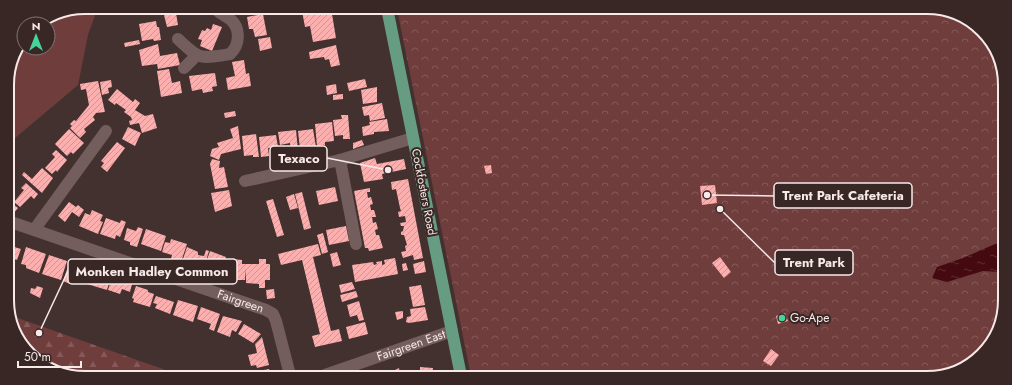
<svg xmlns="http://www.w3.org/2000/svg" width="1012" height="385" viewBox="0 0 1012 385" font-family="Jost,sans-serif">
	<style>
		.green { fill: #703d3d }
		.forest { fill: url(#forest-firs) }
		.park { fill: url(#park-crowns) }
		.water { fill: url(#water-ripples) }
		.building { fill: url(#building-hatch) }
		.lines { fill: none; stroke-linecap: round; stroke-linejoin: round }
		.minor { stroke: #735e5d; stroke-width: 12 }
		.major { stroke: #669c82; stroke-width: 12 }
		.poi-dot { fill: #45d49e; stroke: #392726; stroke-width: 1.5 }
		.labels { text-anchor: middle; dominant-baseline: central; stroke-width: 4; stroke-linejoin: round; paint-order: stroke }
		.street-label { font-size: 12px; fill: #f6e9e8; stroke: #392726 }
		.poi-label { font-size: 12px; fill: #f6e9e8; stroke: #392726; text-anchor: start }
		.rim { fill: none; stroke: #f6e9e8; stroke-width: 2 }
		.leader { fill: none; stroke: #f6e9e8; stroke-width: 1.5 }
		.callout-dot { fill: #f6e9e8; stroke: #392726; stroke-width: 1.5 }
		.callout { fill: #392726; stroke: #f6e9e8; stroke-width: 1.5 }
		.callout-label { font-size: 13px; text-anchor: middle; font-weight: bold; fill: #f6e9e8 }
	</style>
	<defs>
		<pattern id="forest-firs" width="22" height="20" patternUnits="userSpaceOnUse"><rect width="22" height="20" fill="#703d3d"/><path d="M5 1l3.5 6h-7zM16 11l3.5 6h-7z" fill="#855959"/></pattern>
		<pattern id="park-crowns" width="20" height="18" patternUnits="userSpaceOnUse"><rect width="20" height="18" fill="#703d3d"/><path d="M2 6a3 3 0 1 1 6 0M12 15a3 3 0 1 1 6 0" fill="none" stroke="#855959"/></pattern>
		<pattern id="water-ripples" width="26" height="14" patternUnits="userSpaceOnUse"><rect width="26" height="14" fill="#450a10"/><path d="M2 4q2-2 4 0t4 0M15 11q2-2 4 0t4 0" fill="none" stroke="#602e33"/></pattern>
		<pattern id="building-hatch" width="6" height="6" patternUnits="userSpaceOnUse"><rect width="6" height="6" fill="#fbafae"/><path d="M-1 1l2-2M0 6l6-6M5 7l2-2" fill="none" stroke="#cf9594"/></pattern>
	</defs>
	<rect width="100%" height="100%" fill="#433130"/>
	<path class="green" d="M85,7H98L88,35L78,85L8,144C7,109 1,69 24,39V48H48V24H38L56,13Z"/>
	<path class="forest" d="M9,315L177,374H60L26,351Z"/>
	<path class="park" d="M397,9L952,11L989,37L1004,75L1001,325L974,362L931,378L471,376Z"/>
	<path class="water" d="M1002,243V270L999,272L983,271L947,282L932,278L937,267L963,258L995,244Z"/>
	<path class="building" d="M244,8H256L257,9L245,11Z
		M307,8H331L336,38L313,42L310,26L305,27L302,11L307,10Z
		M176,13L178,25L167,27L164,15Z
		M263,14L267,35L255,37L253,29H249L247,17Z
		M156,21L157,27H159L161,40L154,41L153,39L142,41L139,24Z
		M213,24L222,27L212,51L200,46L202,40L198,39L202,30L205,31L207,28L211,30Z
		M270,37L272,48L260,51L258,39Z
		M139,40L140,44L125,47L124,43Z
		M158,44L160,56L177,53L180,65L158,69L157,64L142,66L139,50Z
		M336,45L340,65L331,67L329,59L325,60L324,57L310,59L309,52Z
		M244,60L246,74L249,73L251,86L228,90L226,78L235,76L232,62Z
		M169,69L172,83L180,81L182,93L161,97L157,71Z
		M215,73L217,86L212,87L213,91L203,93L202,89L192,91L189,76Z
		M365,79L367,87L349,91L347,83Z
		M111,80L112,87L108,88L109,93L102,95L100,82Z
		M98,81L105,112L96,113L93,117L95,120L84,129L86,132L80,138L70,128L72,126L70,124L74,120L76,121L89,105L86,89L81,90L80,84Z
		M336,84L337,93L327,95L326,86Z
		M377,87V102L363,104L361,90Z
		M117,89L133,102L135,99L140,103L135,110L145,116L153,114L157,128L142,133L139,123L130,125L129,121L132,120L131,117L124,112L126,110L116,103L115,105L108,100Z
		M343,94V99L333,100V95Z
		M382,103L385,118L370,121L369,115L364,116L362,107Z
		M235,111L236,116L225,118L224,113Z
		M341,115H348L350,139H343V135L335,136L333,120L342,119Z
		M387,119L389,131L374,132V134L363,136L362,127L370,125L369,122Z
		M332,122L334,141L325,142V145L317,146L315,124Z
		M238,126L241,149L221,154L219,160L210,156L212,149L219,147L217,143L233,138L230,129Z
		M128,127L141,133L135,146L122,139Z
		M69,129L84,143L73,154L71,152L67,156L55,144Z
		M313,129L316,147L300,149L298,131Z
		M296,130L298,150L291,151L290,143L280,145L278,132Z
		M256,134L259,157H253V155L244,156L242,136Z
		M276,135L278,147L268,148L269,156L261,157L259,137Z
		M362,140L364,145L353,149V143Z
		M117,142L125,148L107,172L101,167L104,163L101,161Z
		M56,150L67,160L57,172L56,170L52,174L45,168L55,157L52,154Z
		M375,158L377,164L404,159L406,169L382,174L383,179L364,182L360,163Z
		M212,159L220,161L219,168L224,167L228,187L215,189L210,164Z
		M491,165L492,173L486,174L484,166Z
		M42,168L53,178L42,193L22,175L24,172L32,179Z
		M408,179L423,258L414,260L413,255L403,258L401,252L406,251L405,246L407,245L404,235H401V232L403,231L404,226H401L400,223L406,222L405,216L399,217L398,212L401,211L400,208L396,189L392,190L391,182Z
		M26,183L38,194L34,199L31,196L20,207L14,202L24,190L21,188Z
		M715,185L717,203L702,205L700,186Z
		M335,187L338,201L319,205L316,191Z
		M370,188V192H367L368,198L371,197L373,204L370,205L371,210H374L375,213L376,217H372L373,223L376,222L378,229L375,230L376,235H379L383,248L369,251L368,248H365L354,191Z
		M229,190L232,206L215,212L211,193Z
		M302,192L311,228L304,230L295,194Z
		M294,194L298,208L290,210L286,197Z
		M273,199L284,235L277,237L266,201Z
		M69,202L76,207L78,205L84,210L79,217L72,212L65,222L58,216Z
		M13,204L18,208L12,215L8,214V210Z
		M92,210L103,215L100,221L103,222L98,234L79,226L85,213L90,215Z
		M106,218L120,223L121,220L126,222L120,237L116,235L115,239L100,234Z
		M346,226L349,241L329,245L326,230Z
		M138,227L143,229L137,247L130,245V242L124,240L127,228L136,231Z
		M146,229L166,236L161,251L141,244Z
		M323,233L328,252L322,254L317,235Z
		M171,239L187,244L181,262L171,259L172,255L162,252L165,242L170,243Z
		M8,242L12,243L11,246L21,249L17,260L8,257Z
		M318,244L321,255L313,257L331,331L339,329L342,341L315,347L312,336L320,334L302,260L281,265L278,254Z
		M26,247L46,254L39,273L26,268V265L21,264Z
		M187,247L196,251L198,252V255L204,256L206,250L209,251L204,268L188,263L189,260L183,259Z
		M210,251L226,257L220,275L204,269Z
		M337,252L341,265L333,267L330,254Z
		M49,255L67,261L61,280L42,274Z
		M720,257L731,272L724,278L712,263Z
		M395,258L398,274L355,282L352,265L373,262L374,265L377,264L376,262L382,261V265L385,264L384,260Z
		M233,259L242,260V264H259V259H266V264H270V280H265V288H259V284L246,283V269L245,280H232L233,277L225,276L227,262L233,263Z
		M70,261L82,266L81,269L89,272L86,282L78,279L77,282L71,280L70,284L63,281Z
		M424,261L426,272L415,274L413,264Z
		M406,263L408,270L403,271L402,264Z
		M92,271L111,277L107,290L87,284Z
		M112,277L132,284L130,292L122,289L120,294L108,290Z
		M352,282L355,289L341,293L339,285Z
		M421,285L425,305L413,307L409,287Z
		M37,286L43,288L40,298L30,293L31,288L35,289Z
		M136,286L148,290V292L154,294L150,307L133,302L134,299L132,298Z
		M274,289L275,298L267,299L266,290Z
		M356,291L358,297L342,302L340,295Z
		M156,296L174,302L170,314L155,308L157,304L153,303Z
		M178,300L198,306L193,322L173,315Z
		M359,301L364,320L359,321L357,315L350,317L347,305Z
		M201,307L220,314L214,331L209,329L211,324L197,319Z
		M425,307L428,320L409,323L406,322L407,317L411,316L410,309Z
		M403,311V318L397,320L395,312Z
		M785,313L788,321L778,324L776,316Z
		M223,316L242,321L236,332L232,330L230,337L217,332Z
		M365,322L368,334L349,339L346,327Z
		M244,324L261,334L253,343L238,334Z
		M262,337L269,365L257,368L256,365L251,366L248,355L257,353L255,344Z
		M771,349L779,355L771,366L763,361Z
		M420,367L433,368L432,376L415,375L420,374Z
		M399,368L400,373L408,370L410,375H397L395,370Z
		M269,369L271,375H260L259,371Z"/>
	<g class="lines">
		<g class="minor">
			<path d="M178,39C200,60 200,59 230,54C240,45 241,28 230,19C225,15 219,14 215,8"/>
			<path d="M184,68L196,56"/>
			<path d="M340,160L356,244"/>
			<path d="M245,181L340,160L413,138"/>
			<path id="s1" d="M8,221L266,310L273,314L276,321L290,375"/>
			<path d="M34,230L106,131"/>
			<path id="s2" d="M325,375L452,331"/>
		</g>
		<path class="major" d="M387,8L461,376"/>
	</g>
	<circle class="poi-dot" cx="782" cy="318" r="4"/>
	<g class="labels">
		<g class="street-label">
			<text transform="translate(424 192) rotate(79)">Cockfosters Road</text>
			<text stroke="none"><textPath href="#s1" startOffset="246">Fairgreen</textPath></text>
			<text stroke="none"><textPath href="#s2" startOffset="91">Fairgreen East</textPath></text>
		</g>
		<g class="poi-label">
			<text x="790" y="318">Go-Ape</text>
		</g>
	</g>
	<path d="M0 0H1012V385H0ZM85 14H927A71 71 0 0 1 998 85V300A71 71 0 0 1 927 371H85A71 71 0 0 1 14 300V85A71 71 0 0 1 85 14Z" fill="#392726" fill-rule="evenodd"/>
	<path class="rim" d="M85 14H927A71 71 0 0 1 998 85V300A71 71 0 0 1 927 371H85A71 71 0 0 1 14 300V85A71 71 0 0 1 85 14Z"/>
	<path class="leader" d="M388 170L327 158M707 195L774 196M720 209L775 263M39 333L68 271"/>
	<g class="callout-dot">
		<circle cx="388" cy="170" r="4"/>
		<circle cx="707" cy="195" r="4"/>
		<circle cx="720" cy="209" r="4"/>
		<circle cx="39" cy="333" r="4"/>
	</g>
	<g class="callout">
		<rect x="270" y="146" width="57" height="25" rx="4"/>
		<rect x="774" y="183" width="138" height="25" rx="4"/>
		<rect x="775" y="250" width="78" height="25" rx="4"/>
		<rect x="68" y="259" width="169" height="25" rx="4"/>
	</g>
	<g class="callout-label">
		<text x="299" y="163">Texaco</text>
		<text x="843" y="200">Trent Park Cafeteria</text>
		<text x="814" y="267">Trent Park</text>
		<text x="152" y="276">Monken Hadley Common</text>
	</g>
	<g transform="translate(36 36)"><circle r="19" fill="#392726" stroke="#857574"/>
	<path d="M0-3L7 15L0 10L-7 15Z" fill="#45d49e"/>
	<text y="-6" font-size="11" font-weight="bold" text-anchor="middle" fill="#f6e9e8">N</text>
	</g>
	<path d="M18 361v6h63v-6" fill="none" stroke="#f6e9e8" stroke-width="2"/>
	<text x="24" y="361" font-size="12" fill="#f6e9e8" stroke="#392726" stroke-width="3" paint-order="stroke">50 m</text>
</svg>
